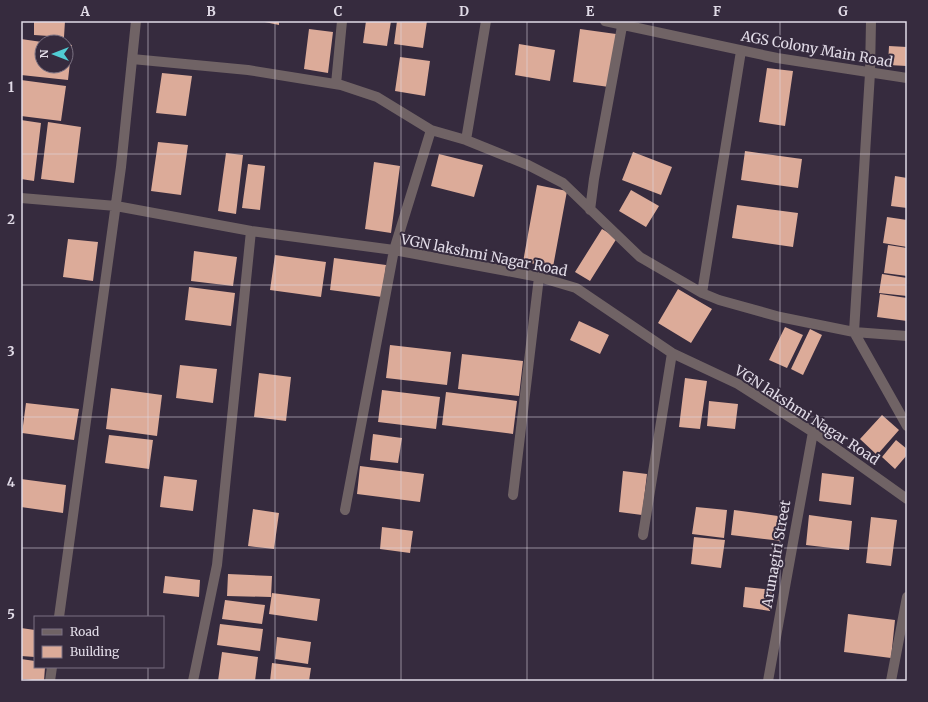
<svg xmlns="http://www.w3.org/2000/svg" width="928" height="702" viewBox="0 0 928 702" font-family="Merriweather,serif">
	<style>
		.building { fill: #dcab99 }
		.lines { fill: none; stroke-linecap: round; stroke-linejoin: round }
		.street { stroke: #706365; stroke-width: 10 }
		.grid { fill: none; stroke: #e1dbe7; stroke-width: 1; stroke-opacity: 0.55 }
		.labels { text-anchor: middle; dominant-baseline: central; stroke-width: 4; stroke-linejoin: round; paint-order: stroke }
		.street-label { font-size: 14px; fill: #e1dbe7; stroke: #362b3e }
		.neatline { fill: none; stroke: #e1dbe7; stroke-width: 1.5 }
		.grid-label { font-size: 13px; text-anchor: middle; font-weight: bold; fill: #e1dbe7 }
	</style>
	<rect width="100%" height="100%" fill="#362b3e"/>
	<path class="building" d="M34,21H65L64,37L34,35Z
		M260,21H279V25Z
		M366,21H391L387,46L363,43Z
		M397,21H427L423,48L394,44Z
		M309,29L333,32L328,73L304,69Z
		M580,29L616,34L609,87L573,82Z
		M21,39L42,42V66H66V44L72,45L68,80L21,75Z
		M519,44L555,50L550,81L515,75Z
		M889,46L907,47V66L888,65Z
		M400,57L430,61L425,96L395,91Z
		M767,68L793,71L785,126L759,122Z
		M162,73L192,76L186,116L156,113Z
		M21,80L66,86L61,121L21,116Z
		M21,120L41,123L34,181L21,179Z
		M48,122L81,127L74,183L41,179Z
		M158,142L188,145L181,195L151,191Z
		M745,151L802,159L798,188L741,180Z
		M633,152L672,167L661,195L622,180Z
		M226,153L243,155L236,214L218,211Z
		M439,154L483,165L474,197L431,186Z
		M374,162L400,166L391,233L365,229Z
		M248,164L265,166L260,210L242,208Z
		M895,176L907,178V208L891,206Z
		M537,185L567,191L553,267L523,262Z
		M631,190L659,206L646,227L619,211Z
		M737,205L798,213L793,247L732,238Z
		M887,217L907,220V247L883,243Z
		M602,229L617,238L590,281L575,272Z
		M68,239L98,242L93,281L63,277Z
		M888,245L907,248V276L884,273Z
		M194,251L237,257L233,286L191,281Z
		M275,255L326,262L321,297L270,290Z
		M334,258L386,265L382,297L330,290Z
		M882,274L907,278V296L879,293Z
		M189,287L235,293L231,326L185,320Z
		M678,289L712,309L691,343L658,323Z
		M880,294L907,298V321L877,317Z
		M579,321L609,335L600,354L570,340Z
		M785,327L803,335L787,368L769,360Z
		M810,329L822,335L803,375L791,369Z
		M390,345L451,352L447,385L386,378Z
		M462,354L523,361L519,396L458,389Z
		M180,365L217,369L213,403L176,398Z
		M259,373L291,377L286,421L254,417Z
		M685,378L707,381L700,429L679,427Z
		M111,388L162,395L157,436L106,429Z
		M382,390L440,397L436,429L378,422Z
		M446,392L517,401L513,434L442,425Z
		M709,401L738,404L735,429L707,426Z
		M26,403L79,409L74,440L22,433Z
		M882,415L899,430L877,455L860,439Z
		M373,434L402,438L398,463L370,460Z
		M109,435L153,440L149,469L105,463Z
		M896,440L907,449V455L895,469L882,457Z
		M360,466L424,474L420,502L357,494Z
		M623,471L647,474L642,515L619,512Z
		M822,473L854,477L851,505L819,501Z
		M164,476L197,480L193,511L160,507Z
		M21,479L66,485L63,513L21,507Z
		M696,507L727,510L724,538L692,534Z
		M253,509L279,513L274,549L248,546Z
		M734,510L785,517L782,541L731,535Z
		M809,515L852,521L849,550L806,545Z
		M871,517L897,520L891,566L866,563Z
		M382,527L413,531L410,553L380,549Z
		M694,537L725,540L721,568L691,564Z
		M228,574L272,576L271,597L227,596Z
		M165,576L200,580L199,597L163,593Z
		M745,587L773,590L770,611L743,607Z
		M272,593L320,599L317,621L269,614Z
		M225,600L265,605L262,624L222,619Z
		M848,614L895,620L891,658L844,652Z
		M220,624L263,629L260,651L217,645Z
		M21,628L35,630V657L21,656Z
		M277,637L311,642L308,664L275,659Z
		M222,652L258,657L255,681H218Z
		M21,659L35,661V667H45L44,681L21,679Z
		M272,663L311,668L309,681H270Z"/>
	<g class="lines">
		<path class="street" d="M605,21L777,58L907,78
			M871,21L870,73L854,332L907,426
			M132,59L248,70L341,85L377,97L431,130
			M336,84L342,21
			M466,140L528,165L563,183L640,257L702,293L719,300L780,317L854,332L907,336
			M21,198L116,206L251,231L394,250L539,277L576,288L672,353L738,384L813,432L907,499
			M590,210L594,179L623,21
			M702,293L741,51
			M513,495L539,277
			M345,510L394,250L431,130L466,140L486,21
			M643,535L672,353
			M59,617L121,167L136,21
			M50,681L52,667
			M193,681L217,565L251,231
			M768,681L813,432
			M891,681L907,597"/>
	</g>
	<path class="grid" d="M148,21V617M275,21V681M401,21V681M527,21V681M653,21V681M780,21V681M21,154H907M21,285H907M21,417H907M21,548H907M148,667V681"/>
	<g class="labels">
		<g class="street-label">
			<text transform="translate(817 49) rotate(10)">AGS Colony Main Road</text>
			<text transform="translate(484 255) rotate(11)">VGN lakshmi Nagar Road</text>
			<text transform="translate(807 415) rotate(33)">VGN lakshmi Nagar Road</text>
			<text transform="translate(776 554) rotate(-80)">Arunagiri Street</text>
		</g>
	</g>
	<rect width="928" height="702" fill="none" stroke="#362b3e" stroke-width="44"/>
	<rect x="34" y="616" width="130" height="52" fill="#362b3e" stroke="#7a7182"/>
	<rect x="42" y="629" width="20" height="6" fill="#706365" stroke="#7a7182"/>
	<text x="70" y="636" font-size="12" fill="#e1dbe7">Road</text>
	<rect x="42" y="646" width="20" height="12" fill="#dcab99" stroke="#7a7182"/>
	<text x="70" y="656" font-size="12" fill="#e1dbe7">Building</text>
	<g transform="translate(54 54) rotate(270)"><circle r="19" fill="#362b3e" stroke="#7a7182"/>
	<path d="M0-3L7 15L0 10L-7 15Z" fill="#51ccd3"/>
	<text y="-6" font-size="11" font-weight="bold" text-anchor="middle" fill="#e1dbe7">N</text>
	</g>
	<rect x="22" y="22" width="884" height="658" class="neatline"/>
	<g class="grid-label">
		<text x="85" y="16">A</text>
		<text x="211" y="16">B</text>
		<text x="338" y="16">C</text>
		<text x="464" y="16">D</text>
		<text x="590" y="16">E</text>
		<text x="717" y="16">F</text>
		<text x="843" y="16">G</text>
		<text x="11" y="92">1</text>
		<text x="11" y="224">2</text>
		<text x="11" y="356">3</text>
		<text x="11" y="487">4</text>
		<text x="11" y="619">5</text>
	</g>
</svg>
